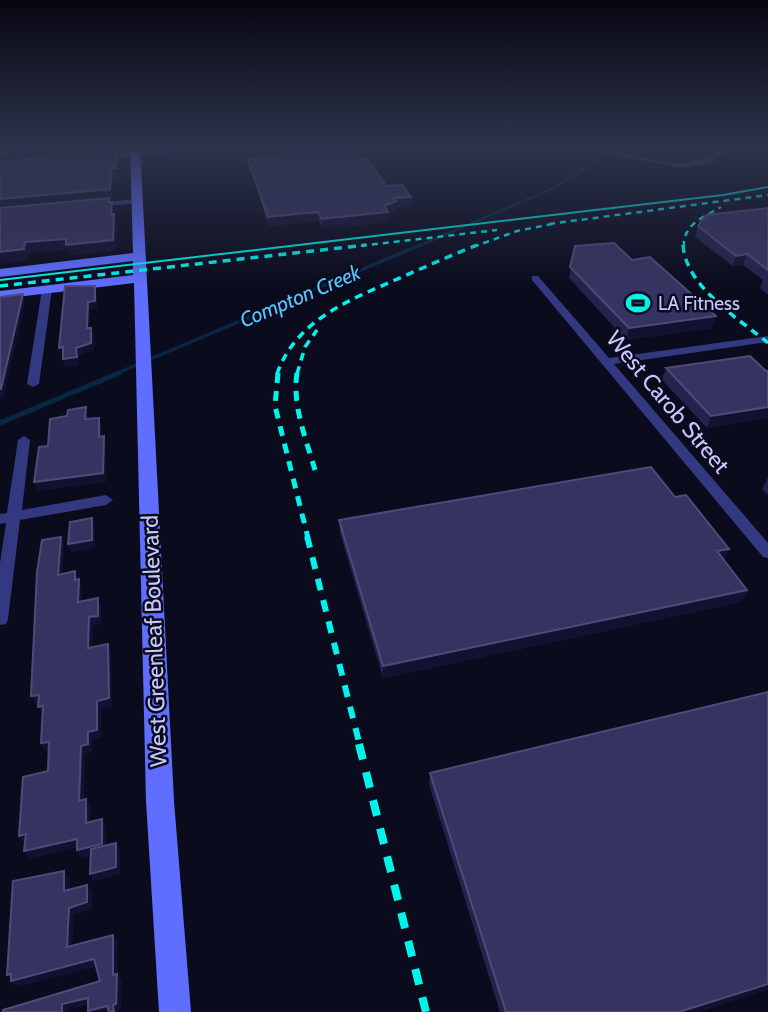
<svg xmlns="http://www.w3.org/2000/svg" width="768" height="1012" viewBox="0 0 768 1012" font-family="Cabin,sans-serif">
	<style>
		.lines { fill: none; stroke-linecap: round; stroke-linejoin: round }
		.stream-far2 { stroke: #092744; stroke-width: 2.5 }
		.stream-far1 { stroke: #092744; stroke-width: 3.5 }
		.stream { stroke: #092744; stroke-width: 5 }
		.street { fill: #323980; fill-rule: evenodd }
		.secondary { fill: #5f6eff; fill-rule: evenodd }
		.tram { stroke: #00f3ed; stroke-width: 2 }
		.rail-far4 { stroke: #00f3ed; stroke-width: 2.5; stroke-dasharray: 6 5; stroke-linecap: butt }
		.rail-far3 { stroke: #00f3ed; stroke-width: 3.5; stroke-dasharray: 8 6; stroke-linecap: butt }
		.rail-far2 { stroke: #00f3ed; stroke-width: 5; stroke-dasharray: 10 8; stroke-linecap: butt }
		.rail-far1 { stroke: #00f3ed; stroke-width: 6; stroke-dasharray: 12 10; stroke-linecap: butt }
		.rail { stroke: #00f3ed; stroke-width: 8; stroke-dasharray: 16 13; stroke-linecap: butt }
		.wall { fill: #25224d }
		.shaded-wall { fill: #131132 }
		.building { fill: #373360; stroke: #4e4b79; stroke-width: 2 }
		.labels { text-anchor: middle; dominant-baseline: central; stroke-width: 5; stroke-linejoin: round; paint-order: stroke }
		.far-poi-label { font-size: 19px; fill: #c8c8ff; stroke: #0b0b1e; text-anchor: start }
		.far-water-label { font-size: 21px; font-style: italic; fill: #56c6ff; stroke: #0b0b1e }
		.street-label { font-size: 23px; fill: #c8c8ff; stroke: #0b0b1e }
	</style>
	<rect width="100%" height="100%" fill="#0b0b1e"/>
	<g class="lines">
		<path class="stream-far2" d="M416,247L552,189L597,161"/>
		<path class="stream-far1" d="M115,374L420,245"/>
		<path class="stream" d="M0,423L119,373"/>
		<path class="street" d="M209,146H231L101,160L97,158L101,156Z
			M567,146H580L680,164L705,159L724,146H731L710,163L680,168Z
			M137,199L141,201L140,203L95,207L91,205L95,203Z
			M532,276H538L609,358L768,336V342L614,364L768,543V558L763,557L532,280Z
			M47,286L52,289L39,384L33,387L27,384L42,289Z
			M24,436L30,440L22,510L106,495L113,500L106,505L20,520L8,619L6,624L0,625V563L6,523L0,524V514L7,513L18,440Z"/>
		<path class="secondary" d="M130,146H140L174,801L191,1012H159L146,801L134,283L0,299V291L133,275V261L0,277V269L133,253Z"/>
		<path class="tram" d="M0,280L723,195L768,187"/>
		<path class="rail-far4" d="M549,224L768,195
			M350,247L497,230
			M473,247L517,231L557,223
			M684,247C682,225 705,216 721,207"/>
		<path class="rail-far3" d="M683,245C686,287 738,318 768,343
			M0,286L366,245
			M277,374C296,319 352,299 402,277C427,266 452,255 477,245
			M297,374L305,347L317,330"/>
		<path class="rail-far2" d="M278,373L275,406L308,538
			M297,373C292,405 306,439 315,470"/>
		<path class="rail-far1" d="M307,536L360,746"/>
		<path class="rail" d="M359,744L426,1012"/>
	</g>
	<path class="wall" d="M331,146H353L361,160L386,186L411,197L410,206L396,207V211L388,214V222L322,228L319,221L269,226L249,167L248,159L281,156L280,152L332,147Z
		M768,208V295L760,288L763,280L743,265L733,266L695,237L698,226Z
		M575,246L632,260L712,328L626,340L569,278Z
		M666,368L768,371V418L707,428L662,380Z
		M768,477V495L762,489Z
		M675,497L729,549L724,560L747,590L741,602L383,678L340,533L339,520Z
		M768,692V990L697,1012H500L429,784L430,773Z"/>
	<path class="shaded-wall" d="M78,146H118V152L119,160L118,178H113L112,199H109L111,208L112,202L114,212V225L0,209V153Z
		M411,197L410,206L396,207V211L388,214V222L322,228V219L384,206L394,198Z
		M318,212L319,221L269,226L268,217Z
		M114,214L117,225L116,251L69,256L67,250L29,253L28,260L0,264V252L25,242Z
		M747,254L743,265L733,266L736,256Z
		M95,286L97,294V309H90L89,336L87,328L88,302Z
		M23,294L25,302L4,397L0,398V389Z
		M716,316L712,328L626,340L629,328Z
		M91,328L94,335V350L79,356V365L65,367L63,359L76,348Z
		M86,407L88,415V427L85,419Z
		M768,407V418L707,428L711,416Z
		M99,418L102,427V445L99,437Z
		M104,436L106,444V482L38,491L34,482Z
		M92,518L95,527V548L71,552L68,544Z
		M61,537L64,545L61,583L58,575Z
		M729,549L723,561L717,551Z
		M75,571L82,587V610L78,602L75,580Z
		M747,590L741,602L383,678V666Z
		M98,598L101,606V624L93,626L92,656L88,648L89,617Z
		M108,644L111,652L112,707L101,709V738L92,740V752L85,754L84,809L79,801L81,746L88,732L97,701Z
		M39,695L43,703L35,704L31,696Z
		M49,742L53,750L45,751L41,743Z
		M86,799L91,807L90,831L86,823Z
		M102,819L106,827V851L81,858L77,850Z
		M26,834L24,843L19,836Z
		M77,839L82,846L29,859L24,851Z
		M116,843L120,850V874L94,881L90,874Z
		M64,871L69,878V898L64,891Z
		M87,885L92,892V909L74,915L72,953L67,947L69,908Z
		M113,935L117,941L118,975L122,980L121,1010H118V1012H114Z
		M94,959L99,966L17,987L11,981L13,980L7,975Z
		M768,984V990L697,1012H679Z
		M88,998L93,1003L68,1010V1012H62V1004Z
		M107,1006L112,1012L88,1011Z"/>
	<path class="building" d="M0,146H78L0,153Z
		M335,146H353L361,160L368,159L386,186L402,185L411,197L394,198L396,201L384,206L388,212L322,219L318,212L268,217L248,159L282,156L280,152L336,147Z
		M117,150L116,168H111L110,189L0,199V162Z
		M109,198V202H112L111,214H114L113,240L66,245V239L25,242L24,249L0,252V208Z
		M768,208V270L747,254L736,256L698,226L706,215Z
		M614,243L632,260L650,257L716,316L629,328L570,267L575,246Z
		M65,286H95V301L88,302L87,328H91V343L76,348L77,357L63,359V347L59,348Z
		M23,294L1,389H0V297Z
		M750,356L766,371H768V407L711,416L666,368Z
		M86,407L85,419L99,418V437L104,436L103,473L34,482L39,447L48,446L50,419L67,416L68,410Z
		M651,467L675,497L686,495L729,549L717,551L747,590L383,666L339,520Z
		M92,518V540L68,544L70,522Z
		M61,537L58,575L75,571V580L79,579L78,602L98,598V616L89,617L88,648L108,644L109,698L97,701V730L88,732V744L81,746L79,801L86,799V823L102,819V844L77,850V839L24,851L26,834L19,836L23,777L48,771L49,742L41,743L43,706L38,707L39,695L31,696L37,572L42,540Z
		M768,692V984L679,1012H506L430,773Z
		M116,843V867L90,874L91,849Z
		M64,871V891L87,885V902L69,908L67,947L113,935V975L117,974L116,1004L113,1005L114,1012H109L107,1006L88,1011V998L62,1004V1012H3V1010L100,981L94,959L11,981V974L7,975L13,881Z"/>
	<linearGradient id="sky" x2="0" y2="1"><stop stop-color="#060610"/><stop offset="0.51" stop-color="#2e344c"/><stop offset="1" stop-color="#2e344c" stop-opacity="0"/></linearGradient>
	<rect width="768" height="287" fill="url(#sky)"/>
	<defs>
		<g id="stadium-bare" transform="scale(1.89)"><path d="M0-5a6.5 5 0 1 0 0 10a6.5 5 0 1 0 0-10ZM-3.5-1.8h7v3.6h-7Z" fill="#00f3ed" stroke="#0b0b1e" stroke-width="2.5" paint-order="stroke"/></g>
	</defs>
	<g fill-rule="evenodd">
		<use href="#stadium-bare" x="638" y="303"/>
	</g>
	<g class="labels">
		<g class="far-poi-label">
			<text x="658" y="303">LA Fitness</text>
		</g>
		<g class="far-water-label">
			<text transform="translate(300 296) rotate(-23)">Compton Creek</text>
		</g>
		<g class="street-label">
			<text transform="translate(668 402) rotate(50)">West Carob Street</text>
			<text transform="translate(154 641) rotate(-92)">West Greenleaf Boulevard</text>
		</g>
	</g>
</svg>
